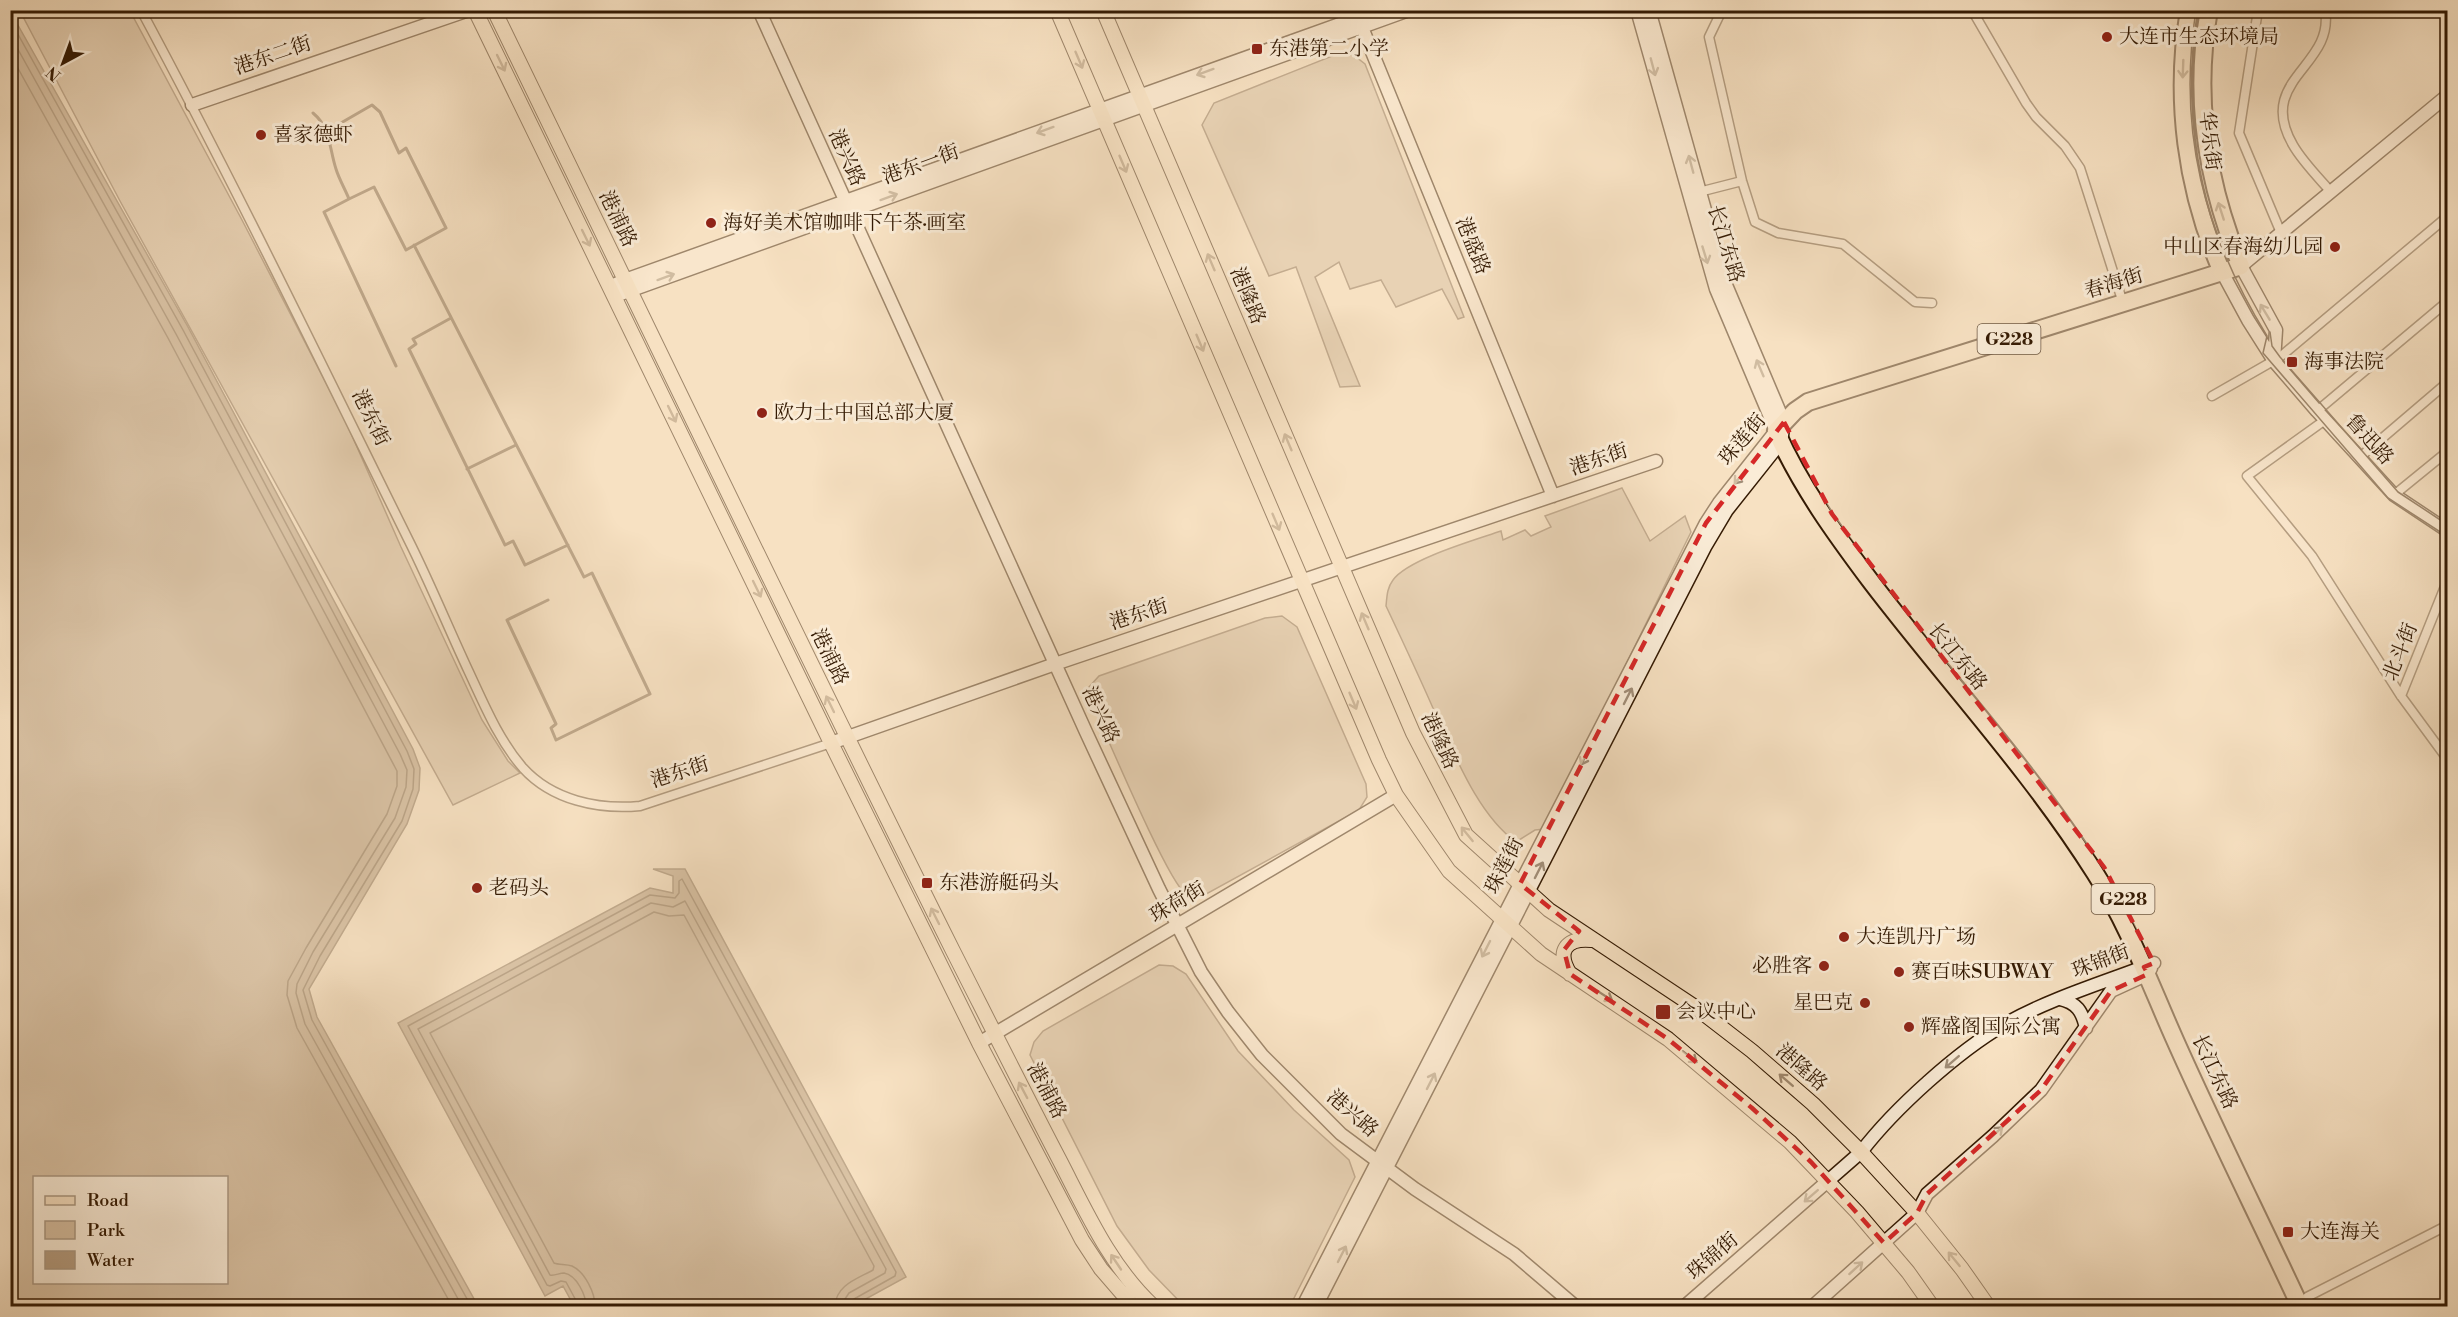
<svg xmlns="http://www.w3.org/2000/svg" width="2458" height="1317" viewBox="0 0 2458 1317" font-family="'Libre Bodoni','Noto Serif SC',serif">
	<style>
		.green { fill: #d6bfa2; stroke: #856c52; stroke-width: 1.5 }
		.water { fill: #b59d81; stroke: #81694f; stroke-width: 1.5; fill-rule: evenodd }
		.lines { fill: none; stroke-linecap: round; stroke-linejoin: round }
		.shore { stroke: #745c42; stroke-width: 1.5 }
		.stream { stroke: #81694f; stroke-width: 3 }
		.street-casing { stroke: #654c33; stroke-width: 11 }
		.secondary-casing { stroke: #341a03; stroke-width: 15 }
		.primary-casing { stroke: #341a03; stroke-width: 16 }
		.highway-casing { stroke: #341a03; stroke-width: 20 }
		.street { stroke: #faecd7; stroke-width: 8 }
		.secondary { stroke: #faecd7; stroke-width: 12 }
		.primary { stroke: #f7e1c2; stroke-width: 14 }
		.highway { stroke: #f7e1c2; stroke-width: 16 }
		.tram { stroke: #341a03; stroke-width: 1.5 }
		.oneway { stroke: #9f876c }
		.oneway2 { stroke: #a18e78 }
		.marked { fill: none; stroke: #d62828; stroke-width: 4.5; stroke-dasharray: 12 8; stroke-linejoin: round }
		.poi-dot { fill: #8f2418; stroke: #faecd7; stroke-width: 2 }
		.labels { text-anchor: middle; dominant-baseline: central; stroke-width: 6; stroke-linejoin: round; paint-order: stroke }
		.shield { fill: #faecd7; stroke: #6f5943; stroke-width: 1.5 }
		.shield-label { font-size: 18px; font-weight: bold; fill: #341a03 }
		.poi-label { font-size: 20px; fill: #341a03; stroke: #faecd7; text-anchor: start }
		.street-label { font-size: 20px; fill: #341a03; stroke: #faecd7 }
	</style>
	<rect width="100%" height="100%" fill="#f7e1c2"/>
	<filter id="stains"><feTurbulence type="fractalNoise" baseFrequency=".00333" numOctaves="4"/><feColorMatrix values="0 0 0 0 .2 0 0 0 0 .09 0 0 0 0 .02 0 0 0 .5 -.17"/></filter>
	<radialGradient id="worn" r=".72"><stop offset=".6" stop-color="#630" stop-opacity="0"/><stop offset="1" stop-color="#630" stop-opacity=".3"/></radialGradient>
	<path class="green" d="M20,11H130L242,220L346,422L401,547L482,720L508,761L520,773L453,805L120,201Z
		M1347,50L1365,64L1464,317L1458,319L1442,289L1396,307L1381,280L1350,289L1339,262L1315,277L1360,386L1340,387L1296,267L1269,276L1202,125L1214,103Z
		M1622,488L1650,541L1685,516L1691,532L1545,829L1535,830L1516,842C1478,815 1455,755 1436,715C1420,678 1403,642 1386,606C1387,596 1387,588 1393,580C1408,559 1475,540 1501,531L1503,540L1525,530L1531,536L1551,527L1545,516Z
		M1282,616L1297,627L1366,784L1367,797L1359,810L1199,898C1196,897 1189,896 1186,894C1168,883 1104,729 1090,699L1089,687L1099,676L1265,618Z
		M1159,965L1173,966L1186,974L1238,1051L1294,1110L1349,1160L1355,1177L1290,1306H1184L1149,1270L1117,1226L1030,1055L1034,1042L1043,1031Z"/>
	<path class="water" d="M10,11L188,327L413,749L420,768L419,790L407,824L309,989L317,1017L478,1306H11ZM34,1178H226V1282H34Z
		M653,869H685L906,1277L853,1306H574L563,1286L545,1296L398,1023L650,888L673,893V876Z"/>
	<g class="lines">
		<path class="shore" d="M10,20L183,330L407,751L414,769L413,789L402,821L320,956L303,990L312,1020L471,1306
			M10,35L176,334L400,754L407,770L406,787L395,818L313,952L297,984L296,993L305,1024L462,1306
			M10,54L168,338L397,771V786L387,814L306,948L288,981L287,995L297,1028L452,1306
			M579,1306L566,1282L561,1281L550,1286L547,1285L408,1026L650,895L675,898L679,893V881L682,879L896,1272L895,1276L854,1299L851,1306
			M586,1306C586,1296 577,1275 564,1273C559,1273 555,1276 550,1275L418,1029L651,903L673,907L685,901L886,1269L885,1273L849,1293L845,1299L844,1306
			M595,1306C595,1293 585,1272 572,1266C566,1264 559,1265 554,1263L430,1033L654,912L669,916L684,915L874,1266L873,1270C857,1279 836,1285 835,1306"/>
		<path class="stream" d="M313,113C331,128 329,148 336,169C339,179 345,189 349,199L324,212L396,366
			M327,131L372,105L380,112L399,153L406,148L446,228L406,250L374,187L349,199
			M414,245L584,577L592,573L650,694L556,740L551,728L556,724L507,620L548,600
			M451,318L413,339L416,344L409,349L505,545L513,541L525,565L568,545
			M467,469L516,445"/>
		<g class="street-casing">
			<path id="street" d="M141,10C235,185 321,363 409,541C430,583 448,627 468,670C484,704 498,739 523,768C552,800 598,810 640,806L831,743
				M1722,10L1709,37L1742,181L1755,222L1778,233L1843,244L1915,302L1932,303
				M1972,10L2026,103L2036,117L2065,146L2080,168L2123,303
				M2258,10L2239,133L2281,233
				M2325,10C2335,67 2255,79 2293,145C2302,161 2318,177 2331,192
				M2444,10L2448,15
				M1699,192L1742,181
				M2212,396L2280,357L2448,216
				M2317,411L2448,301
				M2325,420L2247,476L2312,556L2401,696L2448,760
				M2359,458L2448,382
				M2394,495L2448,451
				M2401,696L2448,579
				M2307,1297L2448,1225"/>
		</g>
		<g class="secondary-casing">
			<path id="secondary" d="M759,10L1086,732L1159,889L1201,972L1228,1012L1262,1055L1341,1134L1415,1189L1514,1254L1575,1306
				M1379,10L625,280L611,286L615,296L1409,10
				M1359,20L1553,496
				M192,105L469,10
				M2222,272L2248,320L2274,361L2317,411L2394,495L2448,531
				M2274,361L2276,330L2241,266L2448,95
				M831,743L1055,664L1656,461
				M2060,999C2077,1003 2082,1011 2086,1028
				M979,1043L1396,795
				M1303,1306L1706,523L1719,503L1776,431L1716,289L1637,10
				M1316,1306L1705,547L1727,510L1781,442L1784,422L1726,285L1649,10
				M1685,1306L1861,1152C1895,1108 1957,1052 2005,1024C2051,998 2105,982 2154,963
				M1813,1306L1917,1213L1927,1194L1993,1136L2041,1090L2111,991L2148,974L2151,968"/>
		</g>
		<g class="primary-casing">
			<path id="primary" d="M475,10L831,743L979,1043L1082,1240L1101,1269L1133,1306
				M494,10C647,324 797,639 953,951C988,1020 1023,1090 1059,1159C1086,1211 1110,1266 1153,1306
				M1057,10L1379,760L1396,795L1449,871L1541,954L1668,1039L1790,1142L1857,1212L1908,1272L1932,1306
				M1103,10L1413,733L1466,835L1549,910L1695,1007L1752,1051L1813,1104L1861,1152L1917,1213L1962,1269L1988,1306
				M1570,974C1556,951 1566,938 1591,940"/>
		</g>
		<g class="highway-casing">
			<path id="highway" d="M2189,10C2174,99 2186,190 2222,272
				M2209,10C2193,98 2207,184 2241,266L1808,402L1795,411L1776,431C1801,487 1836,535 1872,583C1946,680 2030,770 2095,873C2129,926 2150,984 2175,1040C2215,1130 2259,1218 2300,1306"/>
		</g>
		<use href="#street" class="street"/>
		<use href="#secondary" class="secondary"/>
		<use href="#primary" class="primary"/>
		<use href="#highway" class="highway"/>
		<path class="tram" d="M2196,10C2177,131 2204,233 2267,336L2263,353L2388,498L2448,537
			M2270,332L2272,346L2280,357L2398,492L2448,525"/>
	</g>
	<defs><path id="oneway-shaft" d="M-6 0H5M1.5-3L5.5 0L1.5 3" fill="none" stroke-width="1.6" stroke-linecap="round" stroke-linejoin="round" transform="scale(1.5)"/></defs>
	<g class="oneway">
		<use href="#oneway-shaft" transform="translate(1079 60) rotate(67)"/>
		<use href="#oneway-shaft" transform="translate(501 63) rotate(64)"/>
		<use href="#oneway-shaft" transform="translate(2183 69) rotate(92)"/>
		<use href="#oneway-shaft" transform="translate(1123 164) rotate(67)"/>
		<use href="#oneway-shaft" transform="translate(2221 211) rotate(-108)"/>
		<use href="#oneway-shaft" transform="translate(586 238) rotate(64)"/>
		<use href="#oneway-shaft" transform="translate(1211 262) rotate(-113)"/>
		<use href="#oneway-shaft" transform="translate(1200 343) rotate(67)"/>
		<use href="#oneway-shaft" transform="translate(672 414) rotate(64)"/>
		<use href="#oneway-shaft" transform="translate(1288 442) rotate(-113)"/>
		<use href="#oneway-shaft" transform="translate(1276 522) rotate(67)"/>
		<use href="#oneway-shaft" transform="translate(757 589) rotate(64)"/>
		<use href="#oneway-shaft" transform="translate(1365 621) rotate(-113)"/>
		<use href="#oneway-shaft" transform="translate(1353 701) rotate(67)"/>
		<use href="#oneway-shaft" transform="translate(830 704) rotate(-116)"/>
		<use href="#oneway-shaft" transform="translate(1467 834) rotate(-129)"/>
		<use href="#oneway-shaft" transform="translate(935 916) rotate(-117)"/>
		<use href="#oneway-shaft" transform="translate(1605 996) rotate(33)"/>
		<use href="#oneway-shaft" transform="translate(1690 1057) rotate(39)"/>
		<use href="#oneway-shaft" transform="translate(1786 1080) rotate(-139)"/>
		<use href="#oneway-shaft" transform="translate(1023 1090) rotate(-118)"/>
		<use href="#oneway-shaft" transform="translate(1954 1259) rotate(-129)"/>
		<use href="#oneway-shaft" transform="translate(1116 1262) rotate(-124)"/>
	</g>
	<g class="oneway2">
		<use href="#oneway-shaft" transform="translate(1653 67) rotate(75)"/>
		<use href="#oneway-shaft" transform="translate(1205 72) rotate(160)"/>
		<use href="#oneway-shaft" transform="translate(1045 130) rotate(160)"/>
		<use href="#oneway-shaft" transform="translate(1691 164) rotate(-105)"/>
		<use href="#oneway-shaft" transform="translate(889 197) rotate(-20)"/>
		<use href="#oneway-shaft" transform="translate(1705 255) rotate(73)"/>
		<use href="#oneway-shaft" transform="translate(666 277) rotate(-20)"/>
		<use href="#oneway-shaft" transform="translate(2265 312) rotate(-121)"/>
		<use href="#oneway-shaft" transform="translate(1760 368) rotate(-113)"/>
		<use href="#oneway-shaft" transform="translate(1740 477) rotate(129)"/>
		<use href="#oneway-shaft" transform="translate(1628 696) rotate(-63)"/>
		<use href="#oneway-shaft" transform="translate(1585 757) rotate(117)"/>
		<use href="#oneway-shaft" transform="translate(1539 870) rotate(-63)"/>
		<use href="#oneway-shaft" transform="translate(1486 949) rotate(117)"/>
		<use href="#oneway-shaft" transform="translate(1952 1062) rotate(139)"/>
		<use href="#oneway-shaft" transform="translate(1431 1081) rotate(-63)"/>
		<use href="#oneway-shaft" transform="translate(1996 1133) rotate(-43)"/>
		<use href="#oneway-shaft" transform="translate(1811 1196) rotate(139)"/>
		<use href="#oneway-shaft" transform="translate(1342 1254) rotate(-63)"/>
		<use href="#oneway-shaft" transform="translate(1856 1268) rotate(-42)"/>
	</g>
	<path d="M0 0H2458V1317H0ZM1784,422L1832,514L2104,867L2154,963L2144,967L2148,974L2111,991L2041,1090L1927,1194L1917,1213L1884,1243L1811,1162L1752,1108L1668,1039L1570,974L1564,950L1579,931L1520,884L1706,523Z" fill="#f7e1c2" fill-opacity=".55" fill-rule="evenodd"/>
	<path class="marked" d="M1784,422L1832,514L2104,867L2154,963L2144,967L2148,974L2111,991L2041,1090L1927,1194L1917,1213L1884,1243L1811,1162L1752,1108L1668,1039L1570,974L1564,950L1579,931L1520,884L1706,523Z"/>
	<g class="poi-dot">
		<circle cx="2107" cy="37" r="6"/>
		<rect x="1251" y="43" width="12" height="12" rx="3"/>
		<circle cx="261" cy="135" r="6"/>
		<circle cx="711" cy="223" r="6"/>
		<circle cx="2335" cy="247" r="6"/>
		<rect x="2286" y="356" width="12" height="12" rx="3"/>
		<circle cx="762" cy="413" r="6"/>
		<rect x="921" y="877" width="12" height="12" rx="3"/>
		<circle cx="477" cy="888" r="6"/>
		<circle cx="1844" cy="937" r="6"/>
		<circle cx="1824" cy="966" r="6"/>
		<circle cx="1899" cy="972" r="6"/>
		<circle cx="1865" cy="1003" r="6"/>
		<rect x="1655" y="1004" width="16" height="16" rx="3"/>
		<circle cx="1909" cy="1027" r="6"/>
		<rect x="2282" y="1226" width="12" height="12" rx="3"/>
	</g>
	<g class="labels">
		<g class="shield">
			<rect x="1977.5" y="324" width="63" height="30" rx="4.5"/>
			<rect x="2091.5" y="884" width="63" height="30" rx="4.5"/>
		</g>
		<g class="shield-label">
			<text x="2009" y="339">G228</text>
			<text x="2123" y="899">G228</text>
		</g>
		<g class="poi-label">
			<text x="2119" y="37">大连市生态环境局</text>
			<text x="1269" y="49">东港第二小学</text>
			<text x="273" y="135">喜家德虾</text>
			<text x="723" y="223">海好美术馆咖啡下午茶·画室</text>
			<text x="2323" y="247" text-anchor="end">中山区春海幼儿园</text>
			<text x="2304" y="362">海事法院</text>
			<text x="774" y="413">欧力士中国总部大厦</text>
			<text x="939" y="883">东港游艇码头</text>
			<text x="489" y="888">老码头</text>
			<text x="1856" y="937">大连凯丹广场</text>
			<text x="1812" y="966" text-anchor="end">必胜客</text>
			<text x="1911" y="972">赛百味SUBWAY</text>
			<text x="1853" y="1003" text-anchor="end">星巴克</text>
			<text x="1676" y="1012">会议中心</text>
			<text x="1921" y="1027">辉盛阁国际公寓</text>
			<text x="2300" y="1232">大连海关</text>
		</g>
		<g class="street-label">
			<text transform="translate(273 56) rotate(-19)">港东二街</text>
			<text transform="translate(2209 141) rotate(83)">华乐街</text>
			<text transform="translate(846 158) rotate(66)">港兴路</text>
			<text transform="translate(921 165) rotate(-20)">港东一街</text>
			<text transform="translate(617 219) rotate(64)">港浦路</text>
			<text transform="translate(1725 244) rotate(73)">长江东路</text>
			<text transform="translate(1472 246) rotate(68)">港盛路</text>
			<text transform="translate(2114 284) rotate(-17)">春海街</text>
			<text transform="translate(1247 296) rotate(67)">港隆路</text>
			<text transform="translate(370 418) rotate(64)">港东街</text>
			<text transform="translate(1743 440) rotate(-50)">珠莲街</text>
			<text transform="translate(2369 440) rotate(48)">鲁迅路</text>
			<text transform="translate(1599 460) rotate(-19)">港东街</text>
			<text transform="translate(1139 615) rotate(-18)">港东街</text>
			<text transform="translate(2401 652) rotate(-68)">北斗街</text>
			<text transform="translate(829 657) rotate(64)">港浦路</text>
			<text transform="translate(1957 657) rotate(51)">长江东路</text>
			<text transform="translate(1100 715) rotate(65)">港兴路</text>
			<text transform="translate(1439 741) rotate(65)">港隆路</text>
			<text transform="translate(680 773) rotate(-18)">港东街</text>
			<text transform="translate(1505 866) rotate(-63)">珠莲街</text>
			<text transform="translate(1178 903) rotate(-31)">珠荷街</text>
			<text transform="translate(2101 962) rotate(-21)">珠锦街</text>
			<text transform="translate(1801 1068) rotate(41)">港隆路</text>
			<text transform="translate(2214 1072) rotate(65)">长江东路</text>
			<text transform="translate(1046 1091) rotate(62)">港浦路</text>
			<text transform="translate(1352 1114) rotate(41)">港兴路</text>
			<text transform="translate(1713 1257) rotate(-41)">珠锦街</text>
		</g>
	</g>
	<rect width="2458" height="1317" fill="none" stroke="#f7e1c2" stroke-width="36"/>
	<rect x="12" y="12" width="2434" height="1293" fill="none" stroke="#341a03" stroke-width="3"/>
	<rect x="18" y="18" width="2422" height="1281" fill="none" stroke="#341a03" stroke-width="1.5"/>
	<rect x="33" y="1176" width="195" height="108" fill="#faecd7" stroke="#ab9882" stroke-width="1.5"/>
	<rect x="45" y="1196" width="30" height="9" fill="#f7e1c2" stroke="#ab9882" stroke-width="1.5"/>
	<text x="87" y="1206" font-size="18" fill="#341a03">Road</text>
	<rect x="45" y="1221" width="30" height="18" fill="#d6bfa2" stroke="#ab9882" stroke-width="1.5"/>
	<text x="87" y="1236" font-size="18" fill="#341a03">Park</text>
	<rect x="45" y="1251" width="30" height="18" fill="#b59d81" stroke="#ab9882" stroke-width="1.5"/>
	<text x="87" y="1266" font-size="18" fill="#341a03">Water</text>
	<g transform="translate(63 63) rotate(221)" stroke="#faecd7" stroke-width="4.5" paint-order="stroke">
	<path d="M0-4.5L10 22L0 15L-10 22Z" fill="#341a03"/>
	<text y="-9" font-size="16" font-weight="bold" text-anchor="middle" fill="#341a03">N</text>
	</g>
	<rect width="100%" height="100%" filter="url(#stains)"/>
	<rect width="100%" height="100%" fill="url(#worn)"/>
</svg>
